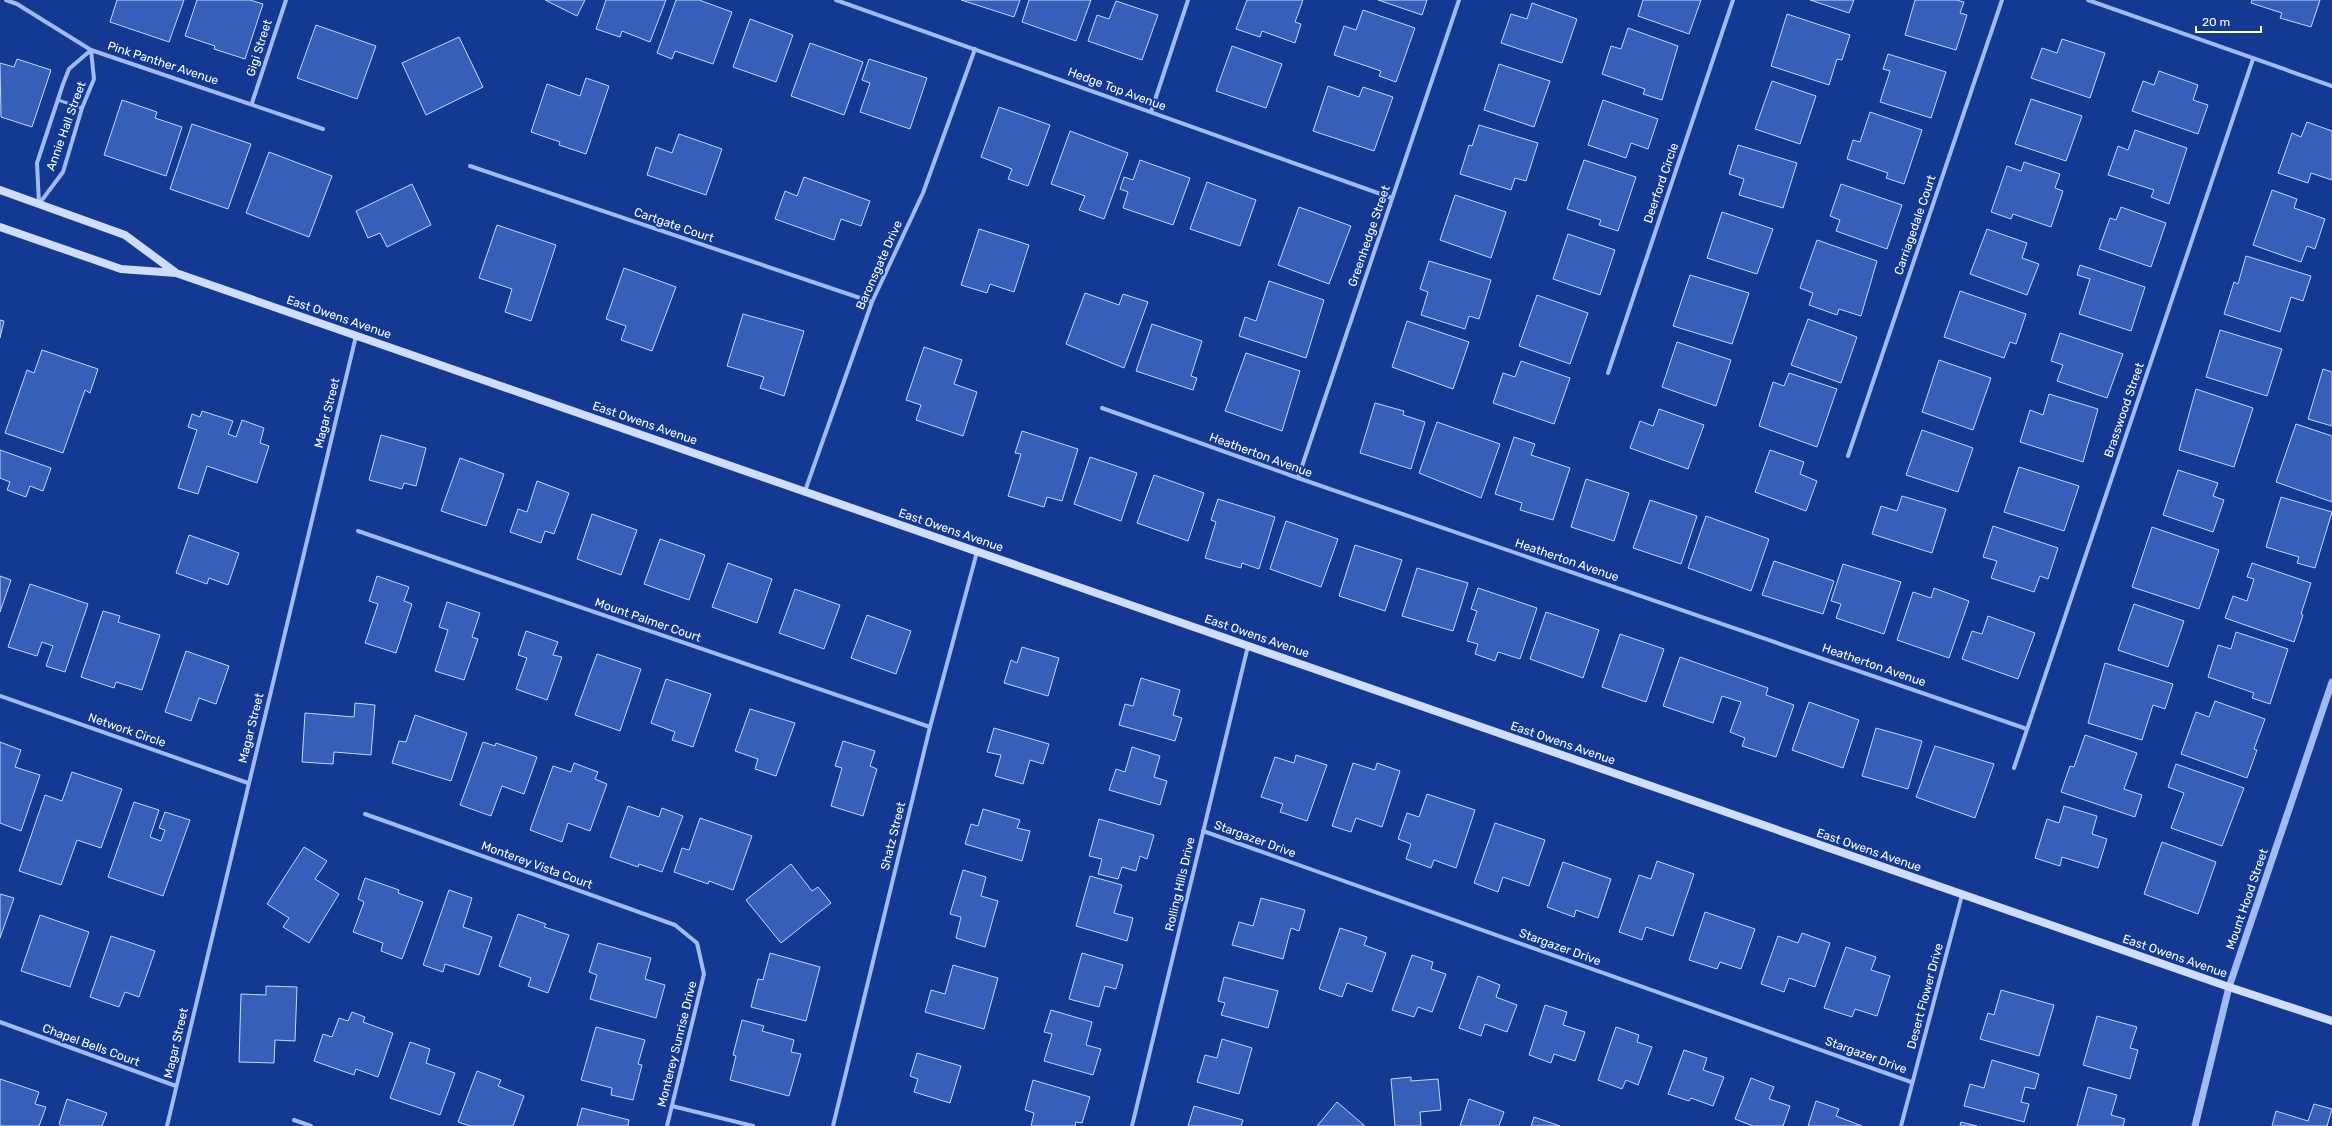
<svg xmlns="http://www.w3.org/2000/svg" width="2332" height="1126" viewBox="0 0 2332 1126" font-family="Rubik,sans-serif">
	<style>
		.building { fill: #375fb9; stroke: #c8d8fc }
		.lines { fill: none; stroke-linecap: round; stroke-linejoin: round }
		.service { stroke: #a1baf2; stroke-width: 3 }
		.minor { stroke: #a1baf2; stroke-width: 4 }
		.tertiary { stroke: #a1baf2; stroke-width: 7 }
		.secondary { stroke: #d0ddfc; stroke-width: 8 }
		.labels { text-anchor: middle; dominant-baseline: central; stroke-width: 4; stroke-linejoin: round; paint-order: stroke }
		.street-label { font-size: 12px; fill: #fff; stroke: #133992 }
	</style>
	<rect width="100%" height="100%" fill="#133992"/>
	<path class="building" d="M117,0H184L169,42L110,22Z
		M197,0H250L263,4L245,59L214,49L215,46L185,36Z
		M545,0H585L577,16Z
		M606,0H666L650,42L622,31L620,37L596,29Z
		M676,0H699L732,12L713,64L675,51L672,59L657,53Z
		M961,0H1020L1014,17Z
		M1029,0H1091L1076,41L1022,22Z
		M1247,0H1303L1295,22L1301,24L1295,43L1262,31L1260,37L1236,29Z
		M1378,0H1427L1422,15Z
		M1643,0H1701L1689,34L1638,16Z
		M1810,0H1854L1849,13Z
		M1915,0H1956L1964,2L1960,13L1967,15L1956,50L1905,35Z
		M2252,0H2320L2311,27L2280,18L2282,13L2251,3Z
		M1116,1L1158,15L1142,60L1088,41L1097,15L1109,19Z
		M1532,3L1577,19L1562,63L1501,43L1511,14L1527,19Z
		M1363,10L1415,28L1396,82L1379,76L1381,71L1334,55L1344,26L1356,30Z
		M1787,14L1850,35L1842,60L1837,59L1829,85L1771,66Z
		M750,19L793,35L776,82L733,67Z
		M316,25L376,46L357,99L297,78Z
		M1628,28L1678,46L1662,100L1643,94L1645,89L1602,74L1611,46L1621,49Z
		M459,37L483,87L426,115L402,63Z
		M2062,39L2105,53L2090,98L2031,78L2042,48L2057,53Z
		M810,43L863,62L844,115L791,96Z
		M1232,46L1282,64L1266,108L1216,91Z
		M1888,54L1946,72L1931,118L1880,102L1890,71L1883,69Z
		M17,59L51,70L32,127L1,117L0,63L14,67Z
		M869,59L927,78L910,129L860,112L870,83L862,80Z
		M1499,64L1550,81L1534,127L1484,110Z
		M2159,71L2198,85L2193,100L2208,105L2198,134L2132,111L2143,81L2154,85Z
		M586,78L609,86L586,154L559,145L560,142L531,132L547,84L580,96Z
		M1772,81L1816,96L1800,144L1755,129Z
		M1328,86L1359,97L1363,87L1393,97L1374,151L1313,131Z
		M2031,99L2082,116L2066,161L2015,144Z
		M122,100L157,112L155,118L182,127L166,176L104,155Z
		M1603,100L1658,119L1648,149L1631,143L1626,158L1588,145Z
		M999,107L1050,125L1028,186L1008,179L1012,169L981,157Z
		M1870,112L1922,130L1904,184L1886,178L1888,173L1847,159L1853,140L1860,142Z
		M2307,122L2332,131V180L2311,173L2308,183L2278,173L2292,133L2301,137Z
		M192,124L251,144L228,209L170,189Z
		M1479,125L1538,143L1526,181L1515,178L1511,190L1460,174L1469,145L1472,146Z
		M2135,130L2187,148L2169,204L2151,197L2154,190L2108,175L2118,146L2128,150Z
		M1070,131L1128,153L1104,219L1079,210L1085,196L1051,184Z
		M679,134L722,149L706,195L647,175L656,147L672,153Z
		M1738,145L1797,163L1783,208L1739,195L1744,179L1729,174Z
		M269,152L332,176L309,237L246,213Z
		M1140,160L1190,178L1173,225L1123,208L1128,192L1120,189L1124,177L1133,180Z
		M1584,160L1636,177L1618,231L1599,225L1601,220L1567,209Z
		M2024,162L2060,174L2055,188L2063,191L2051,227L2013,214L2011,219L1991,212L2007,166L2021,171Z
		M804,177L870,201L861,226L841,219L834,240L775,219L785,191L797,196Z
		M1207,182L1256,200L1240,246L1190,229Z
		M412,184L431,225L387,247L380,233L368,238L356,211Z
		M1841,184L1902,205L1887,249L1836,231L1840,220L1830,216Z
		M2272,190L2297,199L2294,208L2325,219L2315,249L2307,246L2301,262L2253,245Z
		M1455,195L1506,212L1491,258L1440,240Z
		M1299,207L1351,226L1329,284L1278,265Z
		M2121,207L2166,223L2151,267L2099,249L2110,218L2116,220Z
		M1722,212L1773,229L1757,274L1707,258Z
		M497,225L556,245L531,321L505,312L512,289L479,278Z
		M979,229L1029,245L1014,292L990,284L987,293L961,285Z
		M1987,229L2027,243L2022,258L2039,264L2027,295L1970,274Z
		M1568,234L1615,250L1600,295L1553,279Z
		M1817,240L1877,261L1861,316L1839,309L1837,315L1809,305L1813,293L1800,288Z
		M2246,256L2311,276L2303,301L2291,297L2280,332L2224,314L2234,282L2238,284Z
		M1429,261L1491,280L1479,319L1469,316L1465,329L1421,315L1428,292L1420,289Z
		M2080,265L2145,287L2131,331L2079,314L2090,279L2077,275Z
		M624,268L676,287L652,351L621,340L626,326L606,319Z
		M1690,275L1749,293L1732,344L1673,326Z
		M1269,281L1324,300L1306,358L1239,336L1245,317L1256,321Z
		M1960,291L2026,314L2016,344L2010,342L2004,358L1944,337Z
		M1085,293L1119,305L1123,294L1148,302L1124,368L1066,344Z
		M1537,295L1588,313L1570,364L1519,346Z
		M743,314L804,331L784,396L760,388L764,377L727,366Z
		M1808,319L1857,337L1841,383L1791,365Z
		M0,320L4,321L0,338Z
		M1407,321L1469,342L1453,389L1392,367Z
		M1152,324L1202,341L1191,376L1197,378L1193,390L1136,371Z
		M2220,330L2282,349L2267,396L2206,377Z
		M2060,333L2123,354L2107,398L2057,381L2063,365L2051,361Z
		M1677,342L1731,360L1716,406L1662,387Z
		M924,347L962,360L954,384L977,392L963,436L916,420L921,405L906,400Z
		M42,350L98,369L90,393L85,390L63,453L5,433L27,370L34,373Z
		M1246,353L1300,371L1282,431L1225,411Z
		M1939,360L1991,378L1973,430L1922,412Z
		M1521,361L1570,378L1554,424L1493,403L1503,373L1515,377Z
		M2323,369L2332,372V426L2308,419Z
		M1789,373L1837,389L1817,447L1759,426L1773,382L1784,386Z
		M2196,389L2253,408L2234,467L2179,450Z
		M2049,394L2098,409L2083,462L2020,442L2030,410L2043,415Z
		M1375,403L1404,411L1403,415L1425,422L1411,469L1360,453Z
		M1659,409L1704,425L1688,469L1630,448L1640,421L1653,426Z
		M202,411L233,421L228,434L236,437L242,420L264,428L260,443L269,446L257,483L207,466L198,494L178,488L197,430L188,427L192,414L200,417Z
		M1437,422L1500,444L1481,498L1419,473Z
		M2296,424L2332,436V502L2276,482Z
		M1922,430L1973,448L1958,492L1906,475Z
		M1022,431L1078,449L1062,501L1047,497L1044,507L1008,496L1021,454L1015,453Z
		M381,435L426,448L416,486L404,483L402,489L369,480Z
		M1514,437L1535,444L1531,455L1570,468L1553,520L1520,510L1522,503L1495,494Z
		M0,450L51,468L43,491L30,486L26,497L7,490L10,482L0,478Z
		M1770,450L1804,462L1800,474L1817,481L1806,511L1755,492Z
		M1090,457L1137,473L1121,521L1074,504Z
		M460,458L504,474L486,526L441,511Z
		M2019,467L2079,486L2064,531L2004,512Z
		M2178,470L2218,483L2213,496L2224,500L2213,532L2163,515Z
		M1154,475L1204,493L1188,541L1137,523Z
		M1586,479L1629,493L1614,541L1571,527Z
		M537,481L569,493L554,534L545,531L541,543L510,532L518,509L527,512Z
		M1902,496L1946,509L1932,553L1872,534L1881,506L1897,511Z
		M2281,497L2332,512L2315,568L2297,563L2299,557L2266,547Z
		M1218,499L1275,517L1259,569L1242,563L1241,568L1205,558L1216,522L1211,520Z
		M1650,500L1697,516L1681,564L1633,548Z
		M592,514L637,530L621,575L577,559Z
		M1706,516L1769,539L1751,591L1688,568Z
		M1286,521L1338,539L1321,587L1270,569Z
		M1993,526L2058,548L2048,579L2040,576L2034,592L1991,578L1997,561L1983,557Z
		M2152,527L2219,550L2199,609L2132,587Z
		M189,535L239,553L228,585L209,578L207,584L176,573Z
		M660,539L705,555L689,600L644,584Z
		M1355,545L1402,560L1385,611L1339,596Z
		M1774,561L1834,581L1823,614L1762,595Z
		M728,563L772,579L757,623L712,607Z
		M2252,563L2311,583L2301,614L2303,615L2294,642L2225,618L2233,596L2247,601L2254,579L2247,577Z
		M1843,564L1901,582L1884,634L1836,618L1841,604L1831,601Z
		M1417,568L1468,583L1453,631L1402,616Z
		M0,576L11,580L0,612Z
		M377,576L409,587L404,601L412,604L396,653L365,643L378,604L369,601Z
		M30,584L88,604L65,672L46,666L53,646L42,642L37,656L8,647Z
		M1478,588L1537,608L1520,659L1498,652L1495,661L1475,654L1478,644L1467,641L1477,611L1471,609Z
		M1934,588L1969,601L1949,658L1897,640L1913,592L1931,598Z
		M795,589L840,605L824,649L779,633Z
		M447,602L480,613L472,637L478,639L464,680L435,671L448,630L439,627Z
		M2134,604L2184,621L2168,667L2118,650Z
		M103,611L120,616L118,622L160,635L142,690L116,682L114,688L81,677Z
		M1546,612L1599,630L1583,678L1530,659Z
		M867,615L911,631L896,674L851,658Z
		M1988,616L2035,633L2018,679L1962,659L1972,631L1982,634Z
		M526,631L558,642L553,655L562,657L547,700L516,689L527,658L518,655Z
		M2236,632L2288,649L2270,704L2252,698L2254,693L2208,677L2218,645L2231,649Z
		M1620,634L1664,649L1646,702L1602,687Z
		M1022,647L1059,658L1048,696L1004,683L1011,660L1017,663Z
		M186,651L229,666L216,704L199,698L191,721L165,712Z
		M597,654L641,669L620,731L575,715Z
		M1680,657L1768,688L1766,695L1794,705L1776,757L1742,746L1745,738L1730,732L1741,702L1722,696L1713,723L1663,706Z
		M2105,663L2173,684L2165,709L2153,705L2142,740L2088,723Z
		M1141,678L1180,690L1173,715L1182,718L1175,741L1119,725L1125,704L1133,706Z
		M666,679L711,694L693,747L672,740L675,732L651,723Z
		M2215,701L2265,719L2254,749L2257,750L2247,778L2181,754L2196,712L2209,717Z
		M1809,702L1859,720L1843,768L1792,750Z
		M355,703L375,705L371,755L334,752L333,764L302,762L305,713L354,717Z
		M750,709L795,723L776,776L755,769L758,759L735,751Z
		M415,715L467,733L451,781L392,763L399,741L406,742Z
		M994,728L1049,744L1043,764L1030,760L1023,784L995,776L1001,755L987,752Z
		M1876,728L1922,741L1908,789L1862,776Z
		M2085,735L2137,753L2124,789L2142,795L2135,817L2061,792L2070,766L2074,767Z
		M843,741L875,751L870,766L877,769L863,816L831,806L842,768L835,766Z
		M0,742L21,750L15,767L40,775L21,831L0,823Z
		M483,742L495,746L496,743L537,757L524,794L502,786L491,816L460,805Z
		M1935,746L1994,764L1975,818L1916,797Z
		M1132,747L1160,756L1154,777L1167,781L1160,805L1109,790L1116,769L1125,772Z
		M1296,755L1327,765L1307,821L1280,812L1283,804L1261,797L1275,757L1294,763Z
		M574,763L598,772L595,779L607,784L590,831L568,823L562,842L530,830L553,766L571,772Z
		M1353,763L1375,770L1377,763L1400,771L1382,827L1356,818L1351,832L1332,826Z
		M2176,764L2244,788L2222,846L2171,828L2184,793L2168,787Z
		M72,772L122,789L101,848L77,840L61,885L19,871L45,795L62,801Z
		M1427,794L1475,810L1456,868L1434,860L1431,868L1406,859L1411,844L1398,839L1407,813L1419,817Z
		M134,802L159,810L150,837L161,841L165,830L159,828L165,812L190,820L163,896L108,877Z
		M628,806L659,817L662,808L683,816L662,872L639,864L638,867L610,857Z
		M2064,806L2097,816L2092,834L2107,839L2098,868L2062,857L2060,866L2035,858L2047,819L2059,823Z
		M983,809L1020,820L1017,828L1030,831L1022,861L965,844L971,824L978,826Z
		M700,818L752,836L733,890L709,881L708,884L674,872L682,848L689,850Z
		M1099,819L1154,835L1147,859L1140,856L1136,871L1122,867L1118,879L1098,874L1102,859L1089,856Z
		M1495,823L1545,840L1529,886L1503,877L1498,892L1474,883Z
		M2162,842L2216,862L2198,914L2144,894Z
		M304,847L327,861L315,879L339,894L309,943L283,927L289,918L267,904Z
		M1657,861L1694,874L1673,936L1646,927L1642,940L1619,932L1639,875L1651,879Z
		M1563,862L1611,879L1598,918L1576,910L1574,917L1547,907Z
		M791,864L812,891L818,887L831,903L781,943L746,900Z
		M963,870L986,877L981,896L998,901L985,947L956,938L961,917L950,914Z
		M1090,876L1122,885L1114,913L1133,918L1127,941L1076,926Z
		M365,878L399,890L398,893L423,902L402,959L381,951L383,943L353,932L364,902L358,899Z
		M449,890L472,898L463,927L492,937L479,975L445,964L443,972L423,965Z
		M0,894L14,898L0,938Z
		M1261,898L1305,910L1299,931L1291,928L1283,959L1232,945L1239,922L1253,926Z
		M1705,912L1755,929L1741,969L1720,962L1717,969L1689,960Z
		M518,914L546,924L544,927L569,935L548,993L528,986L531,978L499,966Z
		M40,915L89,932L70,987L21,971Z
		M1340,928L1367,937L1364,945L1386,953L1372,992L1347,983L1342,997L1319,989Z
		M1802,933L1830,943L1815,987L1789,978L1784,992L1761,984L1778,936L1798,943Z
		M111,936L155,951L139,997L125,992L119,1007L90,997Z
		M598,943L651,958L645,979L665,985L656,1018L590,999L597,975L589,972Z
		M1846,947L1876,957L1871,970L1890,976L1877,1016L1855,1009L1852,1017L1824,1008Z
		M770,953L820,967L806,1021L751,1007L758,979L763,980Z
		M1082,953L1123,965L1116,989L1105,986L1099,1007L1069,999Z
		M1412,955L1433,962L1431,969L1446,974L1432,1012L1418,1007L1414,1017L1392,1010Z
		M953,965L998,978L984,1029L925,1012L931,990L945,994Z
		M1478,976L1500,985L1496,997L1517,1005L1507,1032L1485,1024L1481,1036L1459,1028Z
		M1224,977L1278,991L1268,1028L1221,1015L1225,1003L1218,1001Z
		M266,986L297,987L295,1041L275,1040L274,1063L239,1062L241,994L266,995Z
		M2001,990L2054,1005L2039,1056L1980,1039L1988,1013L1994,1015Z
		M1545,1005L1567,1012L1563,1025L1585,1032L1575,1061L1554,1054L1551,1063L1529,1055Z
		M1051,1010L1092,1022L1086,1045L1101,1049L1093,1075L1044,1061L1052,1034L1044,1032Z
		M352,1012L365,1017L363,1022L393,1033L378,1077L356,1069L354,1075L314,1061L323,1034L332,1037L339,1018L348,1021Z
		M2097,1016L2137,1027L2130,1048L2138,1050L2130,1079L2083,1065Z
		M742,1020L764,1026L762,1031L794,1040L791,1052L801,1054L789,1096L730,1080L736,1056L733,1055Z
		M596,1027L645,1040L638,1064L642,1065L633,1100L611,1095L612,1088L581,1080Z
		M1616,1027L1639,1035L1637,1042L1652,1047L1638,1085L1626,1080L1622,1089L1598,1080Z
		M1222,1039L1252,1048L1239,1094L1197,1082L1205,1055L1217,1058Z
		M410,1042L430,1049L426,1063L455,1073L440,1115L390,1098Z
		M1684,1050L1707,1058L1703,1070L1724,1077L1713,1106L1691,1098L1689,1101L1668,1094Z
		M917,1053L961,1066L950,1103L914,1092L918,1079L910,1076Z
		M1992,1060L2039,1074L2035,1089L2025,1087L2021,1102L2029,1104L2024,1122L1964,1106L1970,1084L1984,1088Z
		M477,1071L501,1080L498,1086L524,1096L513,1126H470L458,1122Z
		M1411,1077V1081L1438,1079L1441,1110L1420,1112L1421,1126H1395L1391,1079Z
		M1751,1078L1774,1087L1769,1099L1790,1106L1783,1126H1753L1735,1119Z
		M0,1079L39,1092L35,1104L46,1107L39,1126H0Z
		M1033,1080L1090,1097L1082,1123L1076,1122L1075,1126H1031L1034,1113L1025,1110Z
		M2088,1087L2117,1095L2111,1115L2125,1119L2123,1126H2077Z
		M67,1099L107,1113L102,1126H61L59,1124Z
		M1469,1099L1504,1112L1499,1126H1460Z
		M1816,1101L1839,1109L1836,1116L1862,1126H1808Z
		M1337,1102L1365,1126H1317Z
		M2314,1104L2332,1109L2327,1126H2272L2276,1111L2308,1121Z
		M1194,1106L1243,1120L1241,1126H1188Z
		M582,1108L629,1120L628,1126H577Z
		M1534,1117L1560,1126H1531Z
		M1961,1122L1977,1126H1960Z"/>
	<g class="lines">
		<path class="service" d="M58,100L82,108"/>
		<path class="minor" d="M6,0L17,4L91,50L323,129
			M836,0L1392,198
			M2088,0L2332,86
			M252,103L286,0
			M1151,112L1188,0
			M470,166L872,302
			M39,204L37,163L63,84L69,69L91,50
			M39,204L63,172L82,108L94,79L91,50
			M1608,373L1733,0
			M1102,408L1298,478L2027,729
			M1848,456L2002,0
			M1298,478L1459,0
			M805,491L872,302L923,193L975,49
			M358,531L930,727
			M0,696L248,783
			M2014,768L2253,59
			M365,814L675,925L697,943L704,974L667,1126
			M1203,831L1911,1082
			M0,1022L176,1086
			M672,1106L753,1126
			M294,1120L311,1126
			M167,1126L356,336
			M833,1126L930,727L977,552
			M1132,1126L1248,646
			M1901,1126L1962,895"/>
		<path class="tertiary" d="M2195,1126L2229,987L2332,682"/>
		<path class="secondary" d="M0,190L125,235L175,272
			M0,227L121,269L176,273L2229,987L2332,1021"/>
	</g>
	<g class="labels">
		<g class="street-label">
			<text transform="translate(259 48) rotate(-72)">Gigi Street</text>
			<text transform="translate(163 63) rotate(18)">Pink Panther Avenue</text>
			<text transform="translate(1117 89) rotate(20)">Hedge Top Avenue</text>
			<text transform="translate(66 126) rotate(-70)">Annie Hall Street</text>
			<text transform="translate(1661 183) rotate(-71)">Deerford Circle</text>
			<text transform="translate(674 225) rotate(19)">Cartgate Court</text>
			<text transform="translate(1915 225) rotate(-71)">Carriagedale Court</text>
			<text transform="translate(1369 236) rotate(-71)">Greenhedge Street</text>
			<text transform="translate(879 265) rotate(-66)">Baronsgate Drive</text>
			<text transform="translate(339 317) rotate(19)">East Owens Avenue</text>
			<text transform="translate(2124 410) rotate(-71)">Brasswood Street</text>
			<text transform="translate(327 413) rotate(-76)">Magar Street</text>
			<text transform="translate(645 423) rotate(19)">East Owens Avenue</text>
			<text transform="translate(1261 455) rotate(20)">Heatherton Avenue</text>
			<text transform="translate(951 530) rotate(19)">East Owens Avenue</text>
			<text transform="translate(1567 560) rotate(19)">Heatherton Avenue</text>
			<text transform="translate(648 620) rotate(19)">Mount Palmer Court</text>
			<text transform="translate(1257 636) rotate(19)">East Owens Avenue</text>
			<text transform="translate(1874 665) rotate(19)">Heatherton Avenue</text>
			<text transform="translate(251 728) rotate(-76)">Magar Street</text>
			<text transform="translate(127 730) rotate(19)">Network Circle</text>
			<text transform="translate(1563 743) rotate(19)">East Owens Avenue</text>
			<text transform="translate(893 836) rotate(-76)">Shatz Street</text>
			<text transform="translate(1255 839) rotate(20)">Stargazer Drive</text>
			<text transform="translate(1869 850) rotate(19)">East Owens Avenue</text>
			<text transform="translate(537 865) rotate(20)">Monterey Vista Court</text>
			<text transform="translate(1180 884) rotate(-77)">Rolling Hills Drive</text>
			<text transform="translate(2247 899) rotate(-71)">Mount Hood Street</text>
			<text transform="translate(1560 947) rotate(20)">Stargazer Drive</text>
			<text transform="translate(2175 956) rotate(19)">East Owens Avenue</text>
			<text transform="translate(1925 996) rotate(-75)">Desert Flower Drive</text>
			<text transform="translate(176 1043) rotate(-77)">Magar Street</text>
			<text transform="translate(677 1044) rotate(-76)">Monterey Sunrise Drive</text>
			<text transform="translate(91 1045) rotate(20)">Chapel Bells Court</text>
			<text transform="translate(1866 1055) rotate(20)">Stargazer Drive</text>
		</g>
	</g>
	<path d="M2196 26v6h65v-6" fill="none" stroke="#ffffff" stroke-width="2"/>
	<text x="2202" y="26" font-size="12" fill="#ffffff" stroke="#133992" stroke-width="3" paint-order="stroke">20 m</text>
</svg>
